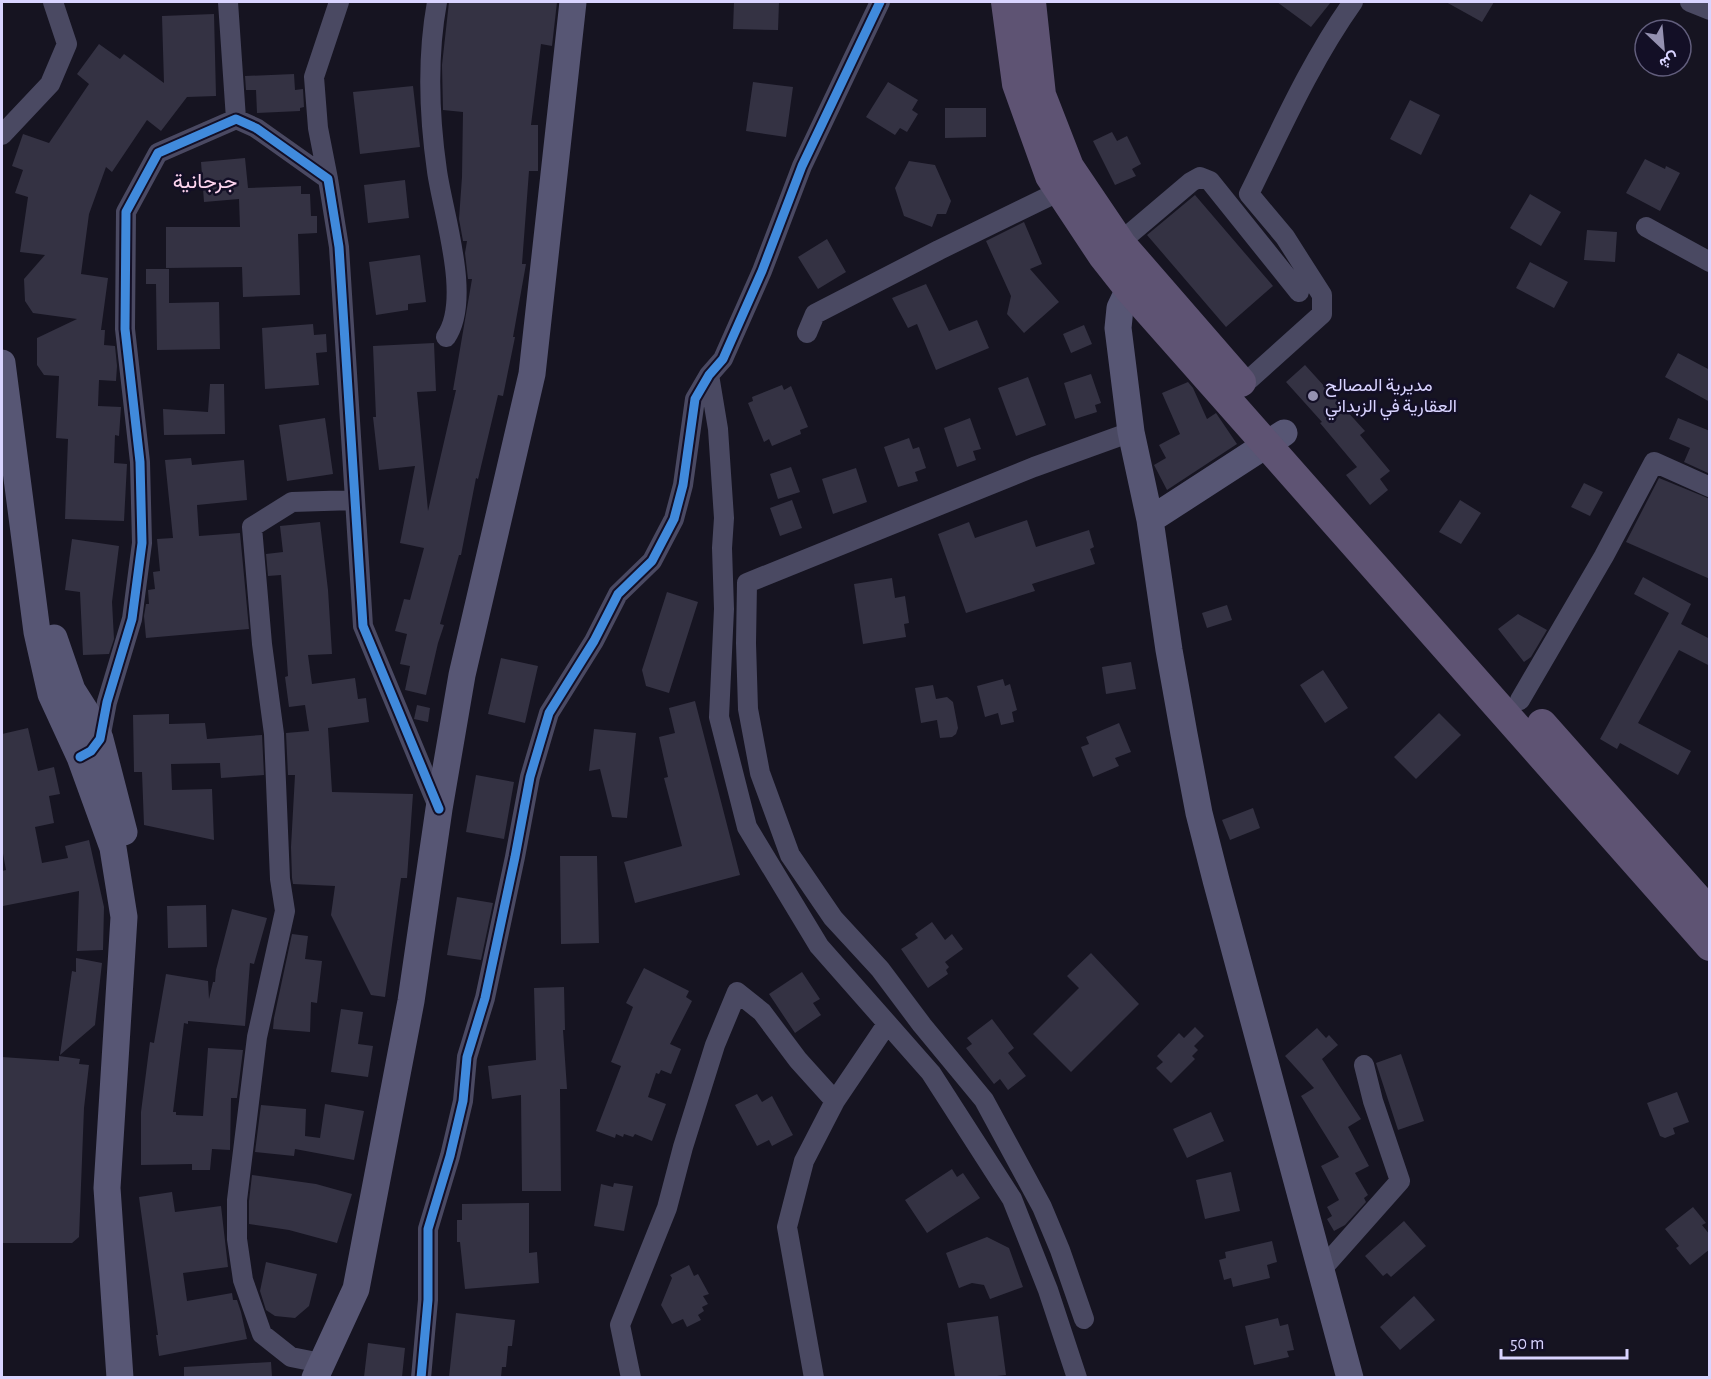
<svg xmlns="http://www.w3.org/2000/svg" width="1711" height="1379" viewBox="0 0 1711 1379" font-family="'Alegreya Sans',Vazirmatn,sans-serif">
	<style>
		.building { fill: #343243 }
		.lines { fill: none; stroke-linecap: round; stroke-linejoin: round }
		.street { stroke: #4a4962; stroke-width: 20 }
		.secondary { stroke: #575674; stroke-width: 27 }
		.primary { stroke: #5e5373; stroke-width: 30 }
		.cycleway-casing { stroke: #130f26; stroke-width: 13 }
		.cycleway { stroke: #408adc; stroke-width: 9 }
		.poi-dot { fill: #9591b1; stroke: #130f26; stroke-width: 2 }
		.labels { text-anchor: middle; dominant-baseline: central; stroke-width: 5; stroke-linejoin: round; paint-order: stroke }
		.poi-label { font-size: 18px; fill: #d9d4ff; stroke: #130f26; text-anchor: start }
		.quarter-label { font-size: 21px; fill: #ffd6f0; stroke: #130f26 }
	</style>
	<rect width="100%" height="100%" fill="#161421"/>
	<path class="building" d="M449,2H557L552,46L541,44L531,125H538V171H529L522,264H526L513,337H515L503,396L498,395L478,479L476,478L461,555H459L440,624L444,625L438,643L426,695L405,690L410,666L400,664L407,634L395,631L404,599L410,600L424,548L400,543L415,466L379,470L373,417H376L373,346L434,343L436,391L417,392L428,511L456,390H453L472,279H468L465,253L467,241H463L459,219L462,177L463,112L443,110L442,65Z
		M734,2H779L778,30L733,29Z
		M1277,2H1331L1311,27Z
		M1446,2H1494L1482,22Z
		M214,14L216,96L187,97L161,131L147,120L112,172L106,167L89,214L81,274L108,278L101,330H105L104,345L115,346L117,366L116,381L99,380L98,406L121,407L119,436L115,435L114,463L127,464L124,521L65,519L68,439L56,438L59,376L44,375L37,365V338L77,319L33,313L25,301L24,279L45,255L20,252L28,197L15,193L23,170L12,166L23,134L49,143L89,84L77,74L99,44L120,59L124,54L164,83L162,16Z
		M294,74L295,90L303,89L304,107L300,108V111L257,113L256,90H246L245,76Z
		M753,82L793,87L786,137L746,131Z
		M888,82L918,100L912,110L918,114L907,132L900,128L895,135L866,117Z
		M413,86L420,147L360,154L353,92Z
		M1410,100L1440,115L1421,155L1390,139Z
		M945,108H986V137L945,138Z
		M1112,132L1117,141L1127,136L1141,164L1132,169L1136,176L1115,185L1093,141Z
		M245,158L248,188L301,186V194H310L311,216H317V233L298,234L300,295L243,297L242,267L166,268V227H240L239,199L204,202L201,162Z
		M1645,159L1665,169L1666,166L1680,173L1660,211L1626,193Z
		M909,161L935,165L951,201L946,214H937L932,227L904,216L895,188Z
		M405,180L409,218L368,223L364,185Z
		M1530,194L1561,212L1541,246L1510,228Z
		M1195,195L1273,286L1226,327L1147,235Z
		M1024,222L1042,264L1030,269L1059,302L1024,333L1007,314L1011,296L986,241Z
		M1587,230L1617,232L1615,262L1584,260Z
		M827,239L846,272L818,289L798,257Z
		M420,255L426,302L408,304V310L376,315L369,262Z
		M1530,262L1568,282L1554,308L1516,288Z
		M146,269H169V303L219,302L220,349L157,350L156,284H146Z
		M926,284L949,331L977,320L989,348L936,370L917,324L908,328L892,298Z
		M313,324L314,335L326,334L327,352L316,353L319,385L265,389L262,328Z
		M1084,325L1092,344L1071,353L1063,334Z
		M1678,353L1710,370V402L1665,377Z
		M1305,365L1365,431L1360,435L1390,471L1380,479L1388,490L1370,505L1346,475L1357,467L1320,423L1322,422L1286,382Z
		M1091,374L1101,403L1095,405L1097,412L1075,419L1064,383Z
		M1028,377L1046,425L1016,436L998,388Z
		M1188,382L1193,388L1207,419L1216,413L1237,444L1167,490L1154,465L1166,458L1159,445L1180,434L1162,393Z
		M210,384H224L225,434L164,435L163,409L208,412Z
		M782,385L784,390L791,386L808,427L800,430L801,434L772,446L769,439L764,442L748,403L753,401L752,397Z
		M325,418L333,474L287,481L279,425Z
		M970,418L981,449L973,451L976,460L957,467L944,428Z
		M1678,418L1710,431L1708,473L1684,462L1690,448L1669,439Z
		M909,438L913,449L919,447L926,468L915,472L918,481L898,487L884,447Z
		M191,458L192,465L244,460L247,500L197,505L199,536L240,533L249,629L146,638L144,616L146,604H149L148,590L155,589L153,572L160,571L157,539L173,538L165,460Z
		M791,467L800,492L778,499L770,474Z
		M856,468L867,502L833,514L822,479Z
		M1659,478L1710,499V579L1626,542Z
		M1584,483L1603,492L1590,516L1571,507Z
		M792,500L802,528L780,536L770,508Z
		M1460,500L1481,513L1461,544L1439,532Z
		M1027,520L1036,547L1089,530L1094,547L1090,549L1095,564L1032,584L1035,591L966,613L938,534L969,522L975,538Z
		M320,522L328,590L332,654L308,655L312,684L355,678L358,699L366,698L369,722L328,728L332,792L413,794L407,878H401L385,997L371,995L331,915L335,886L293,884L292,878L291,847L295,775H288L286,733L309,731L305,705L289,707L285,677L288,676L281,575L268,576L266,554L283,552L280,526Z
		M72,539L119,546L112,602L114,639L109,654L83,655L80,592L65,590Z
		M1643,577L1691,604L1681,624L1710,639V666L1679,650L1638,723L1691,751L1678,775L1620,743L1617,749L1600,739L1669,613L1634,594Z
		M892,578L895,598L905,596L909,623L904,624L906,637L863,644L854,584Z
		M667,592L698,602L669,693L646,686L642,670Z
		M1227,605L1232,620L1207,628L1202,613Z
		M1518,614L1547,630L1531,657L1524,662L1498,629Z
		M501,658L538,666L525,723L488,714Z
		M1131,662L1136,689L1106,694L1102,667Z
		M1323,670L1348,708L1325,723L1300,685Z
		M1003,679L1005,686L1010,684L1017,710L1012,712L1014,722L1001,725L998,713L985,717L977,686Z
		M933,685L936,699L947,697L953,702L958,728L956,734L952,737L940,738L937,720L921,723L915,688Z
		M695,701L740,875L635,903L624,862L682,846L664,778L668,777L659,737L675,733L669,708Z
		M417,705L430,708L428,722L414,719Z
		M1439,713L1461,735L1416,779L1394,757Z
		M169,714V724L205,723L207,739L262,735L264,775L221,778L220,763L171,764L172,790L212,789L214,840L144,825L142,772H134L133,715Z
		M1119,723L1131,752L1115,758L1119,766L1093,777L1081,747L1089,744L1086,737Z
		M28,728L38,771L54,767L60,794L49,796L54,823L35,827L42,863L68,858L65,846L89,840L104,907L103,950L77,951L79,891L3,906L2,871L6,870L2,848V734Z
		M594,729L636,733L627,818L612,817L600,769L589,771Z
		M476,775L514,782L504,839L466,832Z
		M1253,808L1260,828L1230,840L1222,820Z
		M560,856H597L599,943L561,944Z
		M457,897L493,903L481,960L447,955Z
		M206,905L207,947L168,948L167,906Z
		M232,909L267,918L254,964L250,963L245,1026L188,1021V1024L184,1023L173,1112H176V1115L203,1116L208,1048L243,1050L237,1098H231L230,1150L212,1149L210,1170H192V1164L141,1165V1112L150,1042L154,1043L166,974L208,981L209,999L213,982H215L216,970Z
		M932,922L945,940L952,934L963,949L945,962L949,967L946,970L948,974L928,988L901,949L918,938L915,934Z
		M292,934L308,936L305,959L322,961L317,1003L311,1002L310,1032L273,1029L274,1018Z
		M1091,953L1139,1004L1071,1072L1033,1034L1079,988L1067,976Z
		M76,958L102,963L95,1025L60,1055L72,971L76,972Z
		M644,968L689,991L686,997L692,1001L670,1044L681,1049L671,1074L661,1070L659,1074L656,1073L648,1097L666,1104L652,1141L635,1134L633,1137L624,1134L623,1137L616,1134L615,1138L596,1131L621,1066L611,1062L633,1007L626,1003Z
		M802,972L820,999L813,1003L821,1015L795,1033L769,994Z
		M564,987L565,1030H563L567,1089H560L561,1191H522L521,1095L492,1099L488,1066L536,1060L534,988Z
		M341,1009L363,1012L358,1044L373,1046L368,1077L331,1072Z
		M992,1019L1014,1048L1008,1053L1026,1076L1008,1090L1000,1079L994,1084L966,1048L972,1044L967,1038Z
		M1195,1027L1204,1036L1194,1046L1198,1050L1192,1056L1195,1059L1171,1083L1156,1068L1163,1062L1157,1056L1179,1033L1184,1038Z
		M1317,1028L1326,1038L1329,1035L1338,1045L1322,1059L1361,1119L1348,1127L1369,1166L1355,1173L1368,1195L1364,1198L1366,1202L1345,1225L1334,1231L1327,1219L1332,1216L1327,1207L1339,1200L1321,1166L1339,1157L1301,1096L1314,1088L1285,1056Z
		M1401,1054L1424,1121L1398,1130L1376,1063Z
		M59,1056L80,1059L79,1064L89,1065L84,1108L79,1237L72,1243H2V1057L59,1061Z
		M1677,1092L1689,1122L1673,1128L1675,1134L1665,1138L1660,1136L1647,1103Z
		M757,1094L762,1102L772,1096L793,1135L772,1146L769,1140L757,1146L735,1105Z
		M325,1104L364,1111L354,1160L295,1149L294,1156L255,1152L261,1105L306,1109L305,1136L320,1138Z
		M1211,1112L1224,1141L1187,1158L1173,1129Z
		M952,1169L957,1177L963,1173L980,1198L927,1233L905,1200Z
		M1231,1172L1240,1211L1205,1219L1196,1180Z
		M252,1175L316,1184L352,1194L337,1243L289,1230L249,1224V1201Z
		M614,1183L633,1186L624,1231L594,1226L601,1184L613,1187Z
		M172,1192L175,1212L221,1206L228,1267L183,1273L187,1301L232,1293L233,1300H237L241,1312L247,1339L159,1356L156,1335H158L139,1197Z
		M529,1203V1253L537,1252L539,1283L465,1289L460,1242H457V1220H462V1204Z
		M1693,1207L1706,1223L1702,1225L1710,1235V1249L1690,1265L1676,1248L1679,1246L1665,1229Z
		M1404,1221L1426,1246L1391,1277L1387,1273L1383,1276L1365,1256Z
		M987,1237L1009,1248L1023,1287L990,1299L984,1285L972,1283L959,1288L946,1253Z
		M1272,1241L1277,1262L1267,1265L1270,1278L1233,1287L1231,1278L1224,1280L1219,1260L1226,1258L1225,1252Z
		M266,1262L317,1274L309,1306L295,1318L275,1316L266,1310L260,1291Z
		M689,1265L694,1276L698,1274L709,1294L703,1296L708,1304L702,1307L704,1311L698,1315L701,1320L687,1327L683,1319L672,1324L661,1305L672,1278L670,1275Z
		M1414,1296L1435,1320L1400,1350L1380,1327Z
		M456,1313L515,1320L512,1346H508L506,1367H502L501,1377H449Z
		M998,1316L1006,1375L988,1377H955L947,1323Z
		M1278,1318L1280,1326L1288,1324L1294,1350L1287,1351L1289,1357L1254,1365L1245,1326Z
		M368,1343L405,1348L402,1377H364Z
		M271,1362L272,1377H184V1367Z"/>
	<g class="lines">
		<path class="street" d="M228,2L236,119
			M437,2C427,57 429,115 437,171C443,214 472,299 446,337
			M1690,2L1710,10
			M2,135L50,84L67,44L53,2
			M328,179L318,128L314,77L339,2
			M1646,227L1710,262
			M1112,249L1191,182L1200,177L1210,181L1299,292
			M807,333L815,314L939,250L1060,191
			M709,375L718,429L724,518L722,548L724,609L719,717L747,827L819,946L931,1073L1012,1199L1048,1290L1077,1378
			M1243,385L1322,314V295L1285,237L1249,194C1281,129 1311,61 1353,2
			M1520,700L1604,556L1654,462L1710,487
			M100,739L107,702L132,619L142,543L140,462L125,329L126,212L158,153L236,119L256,128L328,179L339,247L363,626L439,809
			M835,1101L887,1024
			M1322,1269L1400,1181L1373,1101L1364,1065
			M1084,1319L1060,1250L1042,1207L984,1100L922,1025L880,969L833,918L790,855L760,773L748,709L746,643L747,583L1034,467L1131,432
			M321,1363L291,1357L262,1334L243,1280L237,1239V1200L257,1037L285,911L280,879L274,734L262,644L252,527L292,502L355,500
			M421,1378L428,1300V1229L450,1156L463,1101L467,1057L485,998L515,857L530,777L549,713L594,641L618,594L652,561L674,519L683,485L695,399L709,375L723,359L762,271L802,166L880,2
			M631,1378L620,1325L667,1208L683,1147L715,1045L737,992L762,1012L798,1060L835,1101L804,1161L787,1227L814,1378"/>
		<path class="secondary" d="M1129,289L1120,308L1118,328L1131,432L1150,520L1169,650L1184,734L1199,813L1216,880L1350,1378
			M2,363L37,632L51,694L80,757L113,848L124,917L107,1188L120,1378
			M1150,520L1284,433
			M54,638L72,690L93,723L100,739L124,832
			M315,1378L356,1289L411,1001L439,809L462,675L532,374L573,2"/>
		<path class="primary" d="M1006,2L1017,84L1050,176L1103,256L1129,289L1710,946
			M1031,2L1041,95L1069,167L1121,244L1241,382
			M1542,724L1710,913"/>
		<g class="cycleway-casing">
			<path id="cycleway" d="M80,757L91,751L100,739L107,702L132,619L142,543L140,462L125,329L126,212L158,153L236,119L256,128L328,179L339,247L363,626L439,809
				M421,1378L428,1300V1229L450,1156L463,1101L467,1057L485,998L515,857L530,777L549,713L594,641L618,594L652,561L674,519L683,485L695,399L709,375L723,359L762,271L802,166L880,2"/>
		</g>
		<use href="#cycleway" class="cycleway"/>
	</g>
	<circle class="poi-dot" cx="1313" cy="396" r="6"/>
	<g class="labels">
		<g class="poi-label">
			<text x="1325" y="386">مديرية المصالح<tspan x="1325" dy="21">العقارية في الزبداني</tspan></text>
		</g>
		<g class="quarter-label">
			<text x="205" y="181">جرجانية</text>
		</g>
	</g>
	<rect width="1711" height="1379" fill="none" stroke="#d9d4ff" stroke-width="6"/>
	<g transform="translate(1663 48) rotate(154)"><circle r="28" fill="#130f26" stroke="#625e7d" stroke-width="1.5"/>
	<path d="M0-4.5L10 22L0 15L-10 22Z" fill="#9591b1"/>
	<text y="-9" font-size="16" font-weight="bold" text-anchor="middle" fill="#d9d4ff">ش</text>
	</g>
	<path d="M1501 1349v9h126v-9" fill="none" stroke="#d9d4ff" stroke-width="3"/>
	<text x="1510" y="1349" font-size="18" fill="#d9d4ff" stroke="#130f26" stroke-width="4.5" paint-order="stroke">50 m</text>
</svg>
